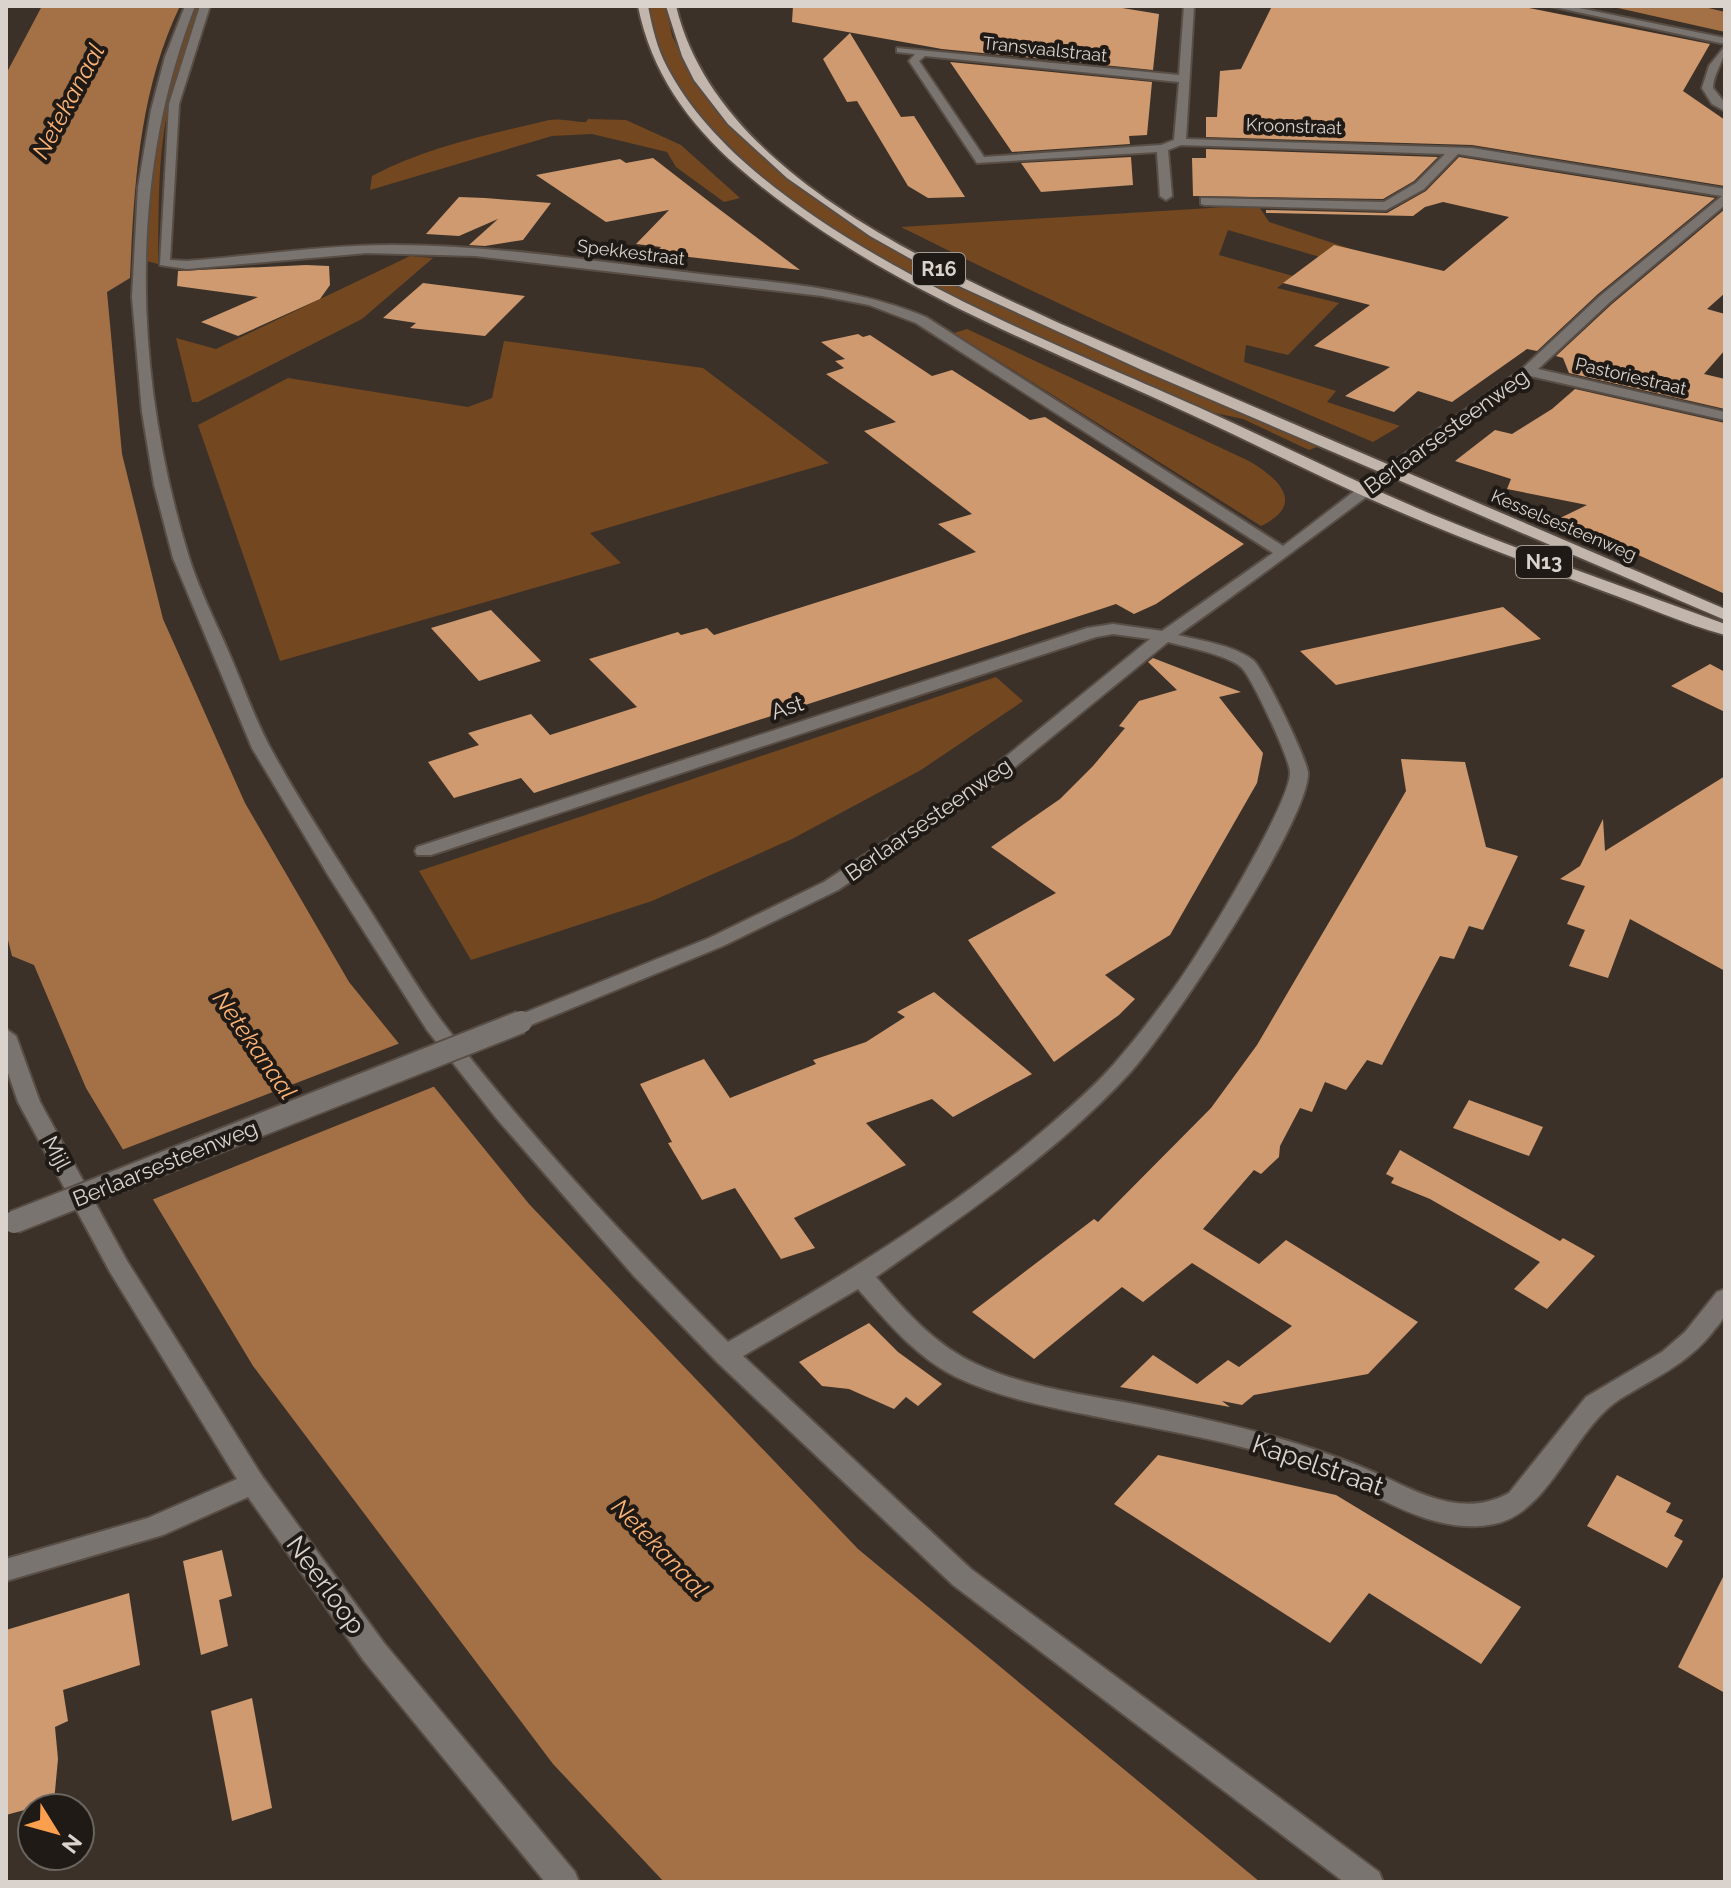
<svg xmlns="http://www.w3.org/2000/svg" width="1731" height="1888" viewBox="0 0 1731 1888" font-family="Raleway,sans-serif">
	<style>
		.green { fill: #734720 }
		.water { fill: #a47147 }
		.pier { fill: #3c3128 }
		.building { fill: #cf9a6f }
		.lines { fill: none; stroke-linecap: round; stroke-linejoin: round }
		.minor-casing { stroke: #584e46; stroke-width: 4 }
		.major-casing { stroke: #584e46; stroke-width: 4 }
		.minor { fill: #7a7470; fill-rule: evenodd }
		.major { fill: #c1b5ac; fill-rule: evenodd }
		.minor-bridge-casing { stroke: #584e46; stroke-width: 26; stroke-linecap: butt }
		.minor-bridge { stroke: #7a7470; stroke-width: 22 }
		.labels { text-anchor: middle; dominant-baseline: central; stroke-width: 8; stroke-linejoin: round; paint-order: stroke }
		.far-street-label { font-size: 18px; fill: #dad3cd; stroke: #1f1a16 }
		.shield { fill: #1f1a16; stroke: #a29c96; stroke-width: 2 }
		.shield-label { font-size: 20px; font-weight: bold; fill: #dad3cd }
		.street-label { font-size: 22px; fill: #dad3cd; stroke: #1f1a16 }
		.water-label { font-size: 24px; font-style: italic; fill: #fdb376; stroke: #1f1a16 }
		.near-street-label { font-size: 26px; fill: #dad3cd; stroke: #1f1a16 }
	</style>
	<rect width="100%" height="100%" fill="#3c3128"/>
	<path class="green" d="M194,6H201C189,39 177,71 169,105C157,157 159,212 158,264L147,261V212L159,109Z
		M647,6H666L672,36L698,88L784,176L853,224L1119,359L1317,447L1309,450L1243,419L1201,410C1039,335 784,239 679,91C662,66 653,35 647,6Z
		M588,119L626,120L681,145L740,198L724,202L676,167L667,152L592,134L552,136L370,190L372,176C429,146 488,135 549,120C559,118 575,122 586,122Z
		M1258,205L1269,222L1354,250L1337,262L1228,230L1219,255L1293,276L1277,288L1339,303L1288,355L1246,345L1244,362L1336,391L1327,402L1400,426L1373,442C1213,374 1056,305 901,227Z
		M410,256L433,258L362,319L198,402H192L176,338L216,349Z
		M967,329L1249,461C1278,478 1307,504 1261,526L954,333Z
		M504,341L703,368L829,463L590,533L621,563L280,661L198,425L288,378L468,407L492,398Z
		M996,677L1023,701L921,770L792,839L652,901L471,960L419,871Z"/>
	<path class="water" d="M42,6H180C139,91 134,186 130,278L107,292L122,454L163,619L245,803L349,982L529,1204L858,1549L1260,1882H664L553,1764L253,1366L86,1088L34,965L12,956L6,932V74Z
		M1609,6H1700L1725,12V32Z"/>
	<path class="pier" d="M403,1042L438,1085L149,1201L119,1151Z"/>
	<path class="building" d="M793,6H1110L1159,14L1153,70L942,49L792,22Z
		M1272,6H1519L1710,44L1683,91L1725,120V186L1472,145L1206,137V117H1217L1220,71L1241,69Z
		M850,33L901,117L914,116L965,197L928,198L908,186L857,101L847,102L823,59Z
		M950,62L1152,82L1147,135L1129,136L1130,144L1012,152Z
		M1206,149L1438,157L1414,181L1383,199L1193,196L1192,158H1206Z
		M1131,157L1133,185L1041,192L1021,163Z
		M1459,157L1715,198L1598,294L1537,351L1527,349L1452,402L1418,391L1394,412L1345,396L1390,367L1314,346L1370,305L1283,283L1334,245L1444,271L1509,217L1443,202L1425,207L1413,216L1266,213V210L1387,213L1426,191Z
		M653,158L711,203L800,270L655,253L661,247L636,244L669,210L606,222L536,175L620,159L626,163Z
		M459,197L485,198L551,203L523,240L485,246L469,245L498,219L459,236L426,234Z
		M1725,209V293L1707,309L1725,314V350L1704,374L1725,379V409L1569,373L1563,358L1556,356L1612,304Z
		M306,265L329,266L330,285L320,299L238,336L201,322L258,297L177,286L178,271Z
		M423,283L525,296L485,336L410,328L416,323L383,318Z
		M858,334L863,337L870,335L932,376L952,370L1030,420L1045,417L1244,544L1156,604L1134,614L1116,604L1101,609L534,793L521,778L454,798L428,762L479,745L468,733L531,714L550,735L637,707L589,659L678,632L681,635L707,628L714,635L976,552L938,524L972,514L864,431L896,422L826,374L844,368L835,361L845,359L821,342Z
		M1575,389L1725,423V594L1558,519L1587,505L1507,489L1511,479L1455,461L1495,430L1512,434L1552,409Z
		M1503,607L1541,639L1336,685L1300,651Z
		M491,610L541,661L479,681L431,628Z
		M1153,658L1241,692L1219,697L1263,753L1257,783L1170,935L1105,975L1135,999L1119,1015L1054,1062L968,940L1056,893L991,847L1060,799L1093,766L1125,728L1119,726L1139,701L1177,690L1148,662Z
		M1710,664L1725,672V712L1671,686Z
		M1401,759L1465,762L1486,847L1518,856L1483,930L1469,926L1454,959L1440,956L1382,1065L1367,1060L1346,1090L1325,1082L1312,1112L1300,1108L1280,1146L1279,1157L1261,1174L1254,1170L1203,1229L1259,1264L1286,1240L1418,1322L1368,1374L1254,1395L1242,1405L1222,1401L1230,1407L1120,1387L1153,1355L1197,1384L1228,1360L1239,1367L1292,1326L1192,1263L1143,1302L1122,1287L1034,1359L972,1312L1094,1219L1098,1222L1211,1108L1257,1045L1399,803L1406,791Z
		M1725,776V971L1630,919L1608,978L1569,966L1585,930L1567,924L1585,886L1560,879L1580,866L1603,819L1605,851Z
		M934,992L1032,1074L953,1117L932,1099L866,1123L906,1165L794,1218L815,1248L781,1259L735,1188L702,1200L668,1143L672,1142L640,1084L704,1059L730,1098L816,1064L813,1060L866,1042L905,1017L897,1012Z
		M1469,1100L1543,1127L1529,1156L1453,1128Z
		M1400,1150L1560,1241L1563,1238L1595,1256L1547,1309L1514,1289L1540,1262L1430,1199L1391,1183L1394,1178L1386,1174Z
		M869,1323L898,1352L942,1384L918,1406L906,1397L894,1409L849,1389L822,1386L799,1362Z
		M1158,1455L1336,1495L1521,1607L1481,1664L1369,1593L1330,1643L1114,1504Z
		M1617,1475L1671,1503L1666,1512L1683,1520L1674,1536L1683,1541L1667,1568L1587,1526Z
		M222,1550L232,1596L219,1600L228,1646L201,1655L183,1561Z
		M1725,1573V1693L1678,1667Z
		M129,1593L140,1665L63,1690L68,1721L55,1727L58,1759L54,1802L6,1815V1630Z
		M252,1698L272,1808L232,1821L211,1711Z"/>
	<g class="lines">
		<g class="minor-casing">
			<path id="minor" d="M185,6H195C127,181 134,376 188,554C198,588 215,620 229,653C243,685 255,720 272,751C300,802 333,852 364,901C390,941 414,984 443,1023C529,1136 628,1241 728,1342C837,1279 948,1213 1044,1130C1067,1110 1093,1088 1114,1064C1135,1040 1155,1014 1174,988C1197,958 1292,801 1290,772C1289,757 1252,678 1242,668C1229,655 1186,647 1168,642L988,789L838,890L723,946L521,1029L511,1022L514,1017L709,938L824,882L976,781L1150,639L1113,634L1096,637L431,855H417L415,851L417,847L1087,628L1113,624L1162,631L1273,553L916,323L869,305L822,296L475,256L367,253L187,269L160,265L169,104L200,6H210L179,104L170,260L187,261C255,256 324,245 393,245C496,245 598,262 700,274C777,283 854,287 926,317L1283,546L1382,470L1523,368L1600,296L1722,196L1458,154L1424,189L1386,210L1205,205L1201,204V198L1384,202L1416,183L1445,154L1181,145L1168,150L1172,196L1166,200L1160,196L1157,152L977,163L909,61L915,54L897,52V48L1179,75L1184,6H1194L1186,139L1472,148L1725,189V205L1610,302L1538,369L1725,412V420L1530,376C1412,461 1297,551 1178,635C1202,641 1233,645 1253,660C1263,668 1307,759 1308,773C1309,822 1165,1037 1126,1077C1053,1155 963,1216 876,1277C905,1311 935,1345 976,1364C1025,1387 1081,1394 1134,1404C1222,1422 1308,1441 1389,1479C1428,1498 1468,1516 1509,1493L1586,1397L1662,1352L1685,1332L1717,1292L1725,1289C1725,1297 1726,1306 1725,1313C1724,1320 1716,1327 1712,1333C1686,1365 1654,1378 1620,1399C1573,1429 1550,1513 1494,1524C1431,1537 1374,1491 1318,1470C1245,1443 1166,1431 1089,1415C1044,1406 998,1397 956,1377C916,1357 887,1322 858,1289L743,1356L971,1569L1379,1872L1383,1882H1344L953,1585L717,1362L633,1275L497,1119L427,1030L328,875L252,748L173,558L154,485L142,412L132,297L138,187L151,110L165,57ZM925,56L1179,82L1174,140L1161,145L984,157L919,61Z
				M1550,6H1569L1725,38V44Z
				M1725,46C1725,62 1713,72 1713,88L1725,103V111L1712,104L1702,88L1709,66Z
				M6,1029L16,1036L40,1102L127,1261L262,1476L384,1643L575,1872L579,1882H545L364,1661L248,1497L163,1535L6,1581V1559L148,1518L237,1479L110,1272L18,1102L6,1067Z"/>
		</g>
		<g class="major-casing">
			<path id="major" d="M638,6H648C652,27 657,48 667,67C752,229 1037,335 1198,407C1276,442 1352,481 1431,514C1528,554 1627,588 1725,624V635C1684,624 1643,605 1603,591C1530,564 1457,537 1386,506C1320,477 1257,445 1192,415C1036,343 870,282 738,167C688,123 651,72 638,6Z
				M666,6H676C715,169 922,260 1061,324L1725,609V620L1144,371L959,286L870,236L787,178L728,124L694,80L682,56Z"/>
		</g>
		<use href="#minor" class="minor"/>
		<use href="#major" class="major"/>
		<g class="minor-bridge-casing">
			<path id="minor-bridge" d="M14,1222L521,1022"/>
		</g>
		<use href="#minor-bridge" class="minor-bridge"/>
	</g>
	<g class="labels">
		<g class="far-street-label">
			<text transform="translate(1045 49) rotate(6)">Transvaalstraat</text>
			<text transform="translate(1294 126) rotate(2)">Kroonstraat</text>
			<text transform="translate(631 252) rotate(7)">Spekkestraat</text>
			<text transform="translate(1631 376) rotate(13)">Pastoriestraat</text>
			<text transform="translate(1564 525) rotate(23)">Kesselsesteenweg</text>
		</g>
		<g class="shield">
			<rect x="913" y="253" width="52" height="32" rx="6"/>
			<rect x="1516" y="546" width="56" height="32" rx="6"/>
		</g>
		<g class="shield-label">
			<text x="939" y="269">R16</text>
			<text x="1544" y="562">N13</text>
		</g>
		<g class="street-label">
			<text transform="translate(1446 431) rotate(-36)">Berlaarsesteenweg</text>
			<text transform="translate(787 707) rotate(-18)">Ast</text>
			<text transform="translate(928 819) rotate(-35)">Berlaarsesteenweg</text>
			<text transform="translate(57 1153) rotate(62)">Mijl</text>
			<text transform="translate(165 1163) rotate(-22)">Berlaarsesteenweg</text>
		</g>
		<g class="water-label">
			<text transform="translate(68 101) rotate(-62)">Netekanaal</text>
			<text transform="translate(255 1045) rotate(55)">Netekanaal</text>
			<text transform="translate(660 1548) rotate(46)">Netekanaal</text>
		</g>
		<g class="near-street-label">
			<text transform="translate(1318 1465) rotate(19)">Kapelstraat</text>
			<text transform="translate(326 1585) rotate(54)">Neerloop</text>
		</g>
	</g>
	<rect width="1731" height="1888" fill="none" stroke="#dad3cd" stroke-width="16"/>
	<g transform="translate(56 1832) rotate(127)"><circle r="38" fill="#1f1a16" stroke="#6a645f" stroke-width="2"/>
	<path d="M0-6L14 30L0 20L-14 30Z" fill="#fa9f4e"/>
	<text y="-12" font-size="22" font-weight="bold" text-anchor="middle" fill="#dad3cd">N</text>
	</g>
</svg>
